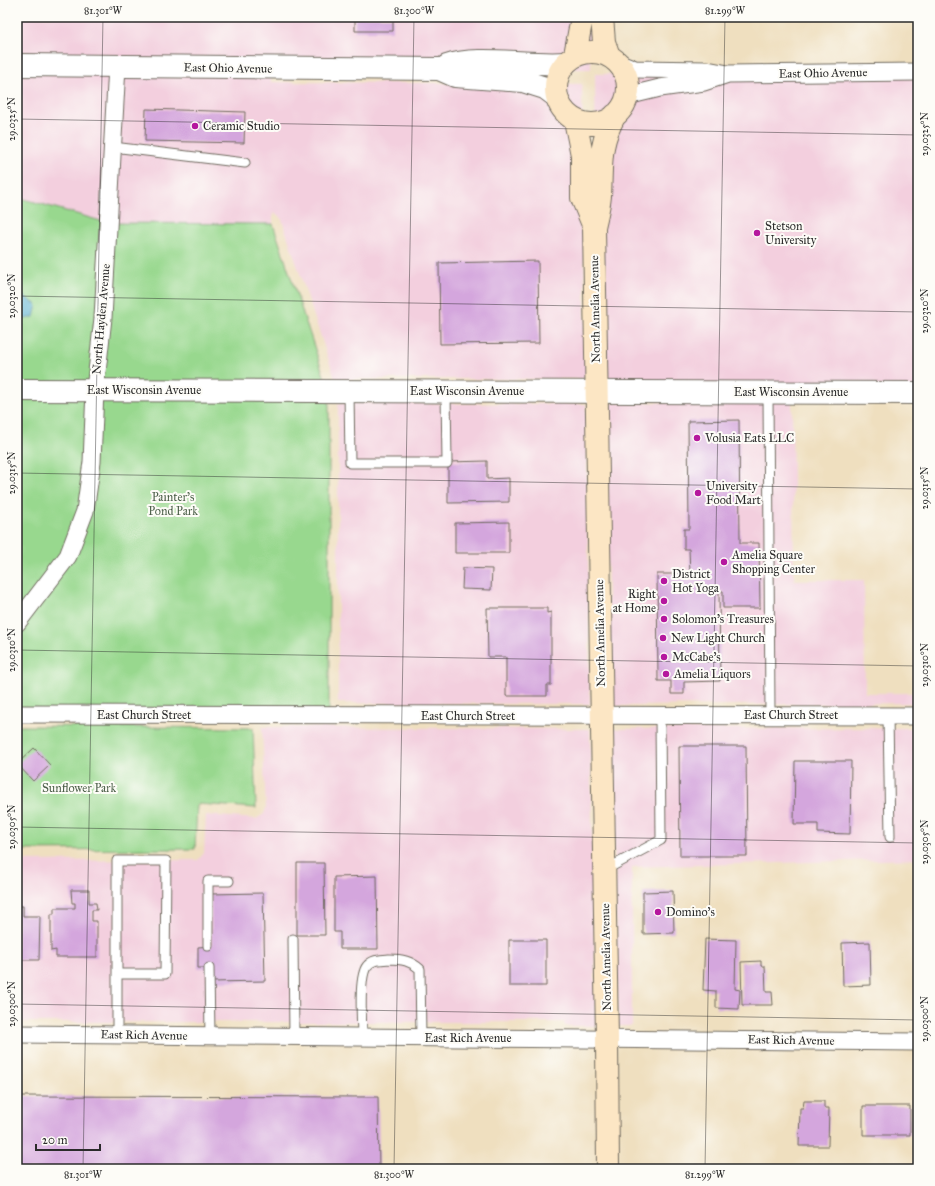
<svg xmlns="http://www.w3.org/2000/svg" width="935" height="1186" viewBox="0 0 935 1186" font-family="'IM FELL Great Primer',serif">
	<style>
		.built { fill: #f3cfde }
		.green { fill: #98d88e; stroke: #62825c }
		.water { fill: #53aed1; stroke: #3f6c7e }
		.building { fill: #d4a6dd }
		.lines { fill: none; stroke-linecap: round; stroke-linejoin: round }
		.service-casing { stroke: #706a5f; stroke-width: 11 }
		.minor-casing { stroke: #706a5f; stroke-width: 19 }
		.tertiary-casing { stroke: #706a5f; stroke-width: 24 }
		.secondary-casing { stroke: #706a5f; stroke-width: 24 }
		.service { stroke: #fff; stroke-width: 9 }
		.minor { stroke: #fff; stroke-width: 17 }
		.tertiary { stroke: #fff; stroke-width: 22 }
		.secondary { stroke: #fce6c4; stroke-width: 22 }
		.ticks { fill: none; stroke: #2b2b2b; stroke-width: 1; stroke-opacity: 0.45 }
		.poi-dot { fill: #b5179e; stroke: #fdfcf7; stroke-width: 1.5 }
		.labels { text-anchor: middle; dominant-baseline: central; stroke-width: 4; stroke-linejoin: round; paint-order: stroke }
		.street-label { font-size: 12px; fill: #2b2b2b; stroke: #fdfcf7 }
		.poi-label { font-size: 12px; fill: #2b2b2b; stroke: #fdfcf7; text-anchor: start }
		.park-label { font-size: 12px; fill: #4c5f49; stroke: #fdfcf7 }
		.neatline { fill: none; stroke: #2b2b2b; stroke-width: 1.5 }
		.ticks-label { font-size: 10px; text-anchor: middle; fill: #2b2b2b }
	</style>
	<rect width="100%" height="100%" fill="#fdfcf7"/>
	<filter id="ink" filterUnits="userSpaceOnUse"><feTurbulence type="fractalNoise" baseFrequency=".025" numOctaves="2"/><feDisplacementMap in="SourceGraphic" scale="8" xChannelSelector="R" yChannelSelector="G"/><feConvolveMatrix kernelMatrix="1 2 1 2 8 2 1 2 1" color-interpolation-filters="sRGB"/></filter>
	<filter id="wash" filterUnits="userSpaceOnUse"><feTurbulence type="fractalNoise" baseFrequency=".012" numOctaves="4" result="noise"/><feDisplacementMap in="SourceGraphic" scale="16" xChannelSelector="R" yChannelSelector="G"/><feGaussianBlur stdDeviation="0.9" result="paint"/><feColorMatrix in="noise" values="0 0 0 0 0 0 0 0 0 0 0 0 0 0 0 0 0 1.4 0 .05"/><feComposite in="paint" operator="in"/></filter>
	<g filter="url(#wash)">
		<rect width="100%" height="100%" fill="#efdfbf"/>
		<path class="built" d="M17,17H591V69L271,68V82L582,84L586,379H335L282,220L278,215L273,213V224L108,223L17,197Z
			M918,72V393L597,392L595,74Z
			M792,401L794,580H864L865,693H918V703L609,706L606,403Z
			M338,403L586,404L590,704L338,703Z
			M262,727L590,729L596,1026H565L564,1022H17V861L198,860L204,853L206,815L256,819L264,814L266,808Z
			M918,728V859L632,867V1026H618L612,729Z"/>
		<path class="green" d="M17,197L108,223L273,224L329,391V715L17,714Z
			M20,726L253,728L256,808L197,804L195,849L17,850V728Z"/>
		<path class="water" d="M17,292L37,305L34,317L17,321Z"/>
		<g id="blocks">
			<path class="building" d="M355,17H393V31H355Z
				M146,109L245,112L244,143L145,141Z
				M538,261L539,343L440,344L439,263Z
				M739,420L740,543H759L760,608H723V591H719L720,681L684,682V694H671V681H658L657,574H690L689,549H684V529H689L688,421Z
				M487,461V479L509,478V502L448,503V462Z
				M509,522V553H455V523Z
				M463,568L492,569L491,590L462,589Z
				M487,608H547V613L551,612V685H547V696H506V657H488Z
				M679,746H746L747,856H680Z
				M34,748L50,765L33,781L17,764Z
				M795,761H851L850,834L818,833V824H794Z
				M297,863H324L325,935H297Z
				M377,876L378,949H340V932H334V877Z
				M71,890H89V903H96L97,910H92V921H97V957H56V950L51,951V914H54V908H75V903H72Z
				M673,891L674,933L643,934V892Z
				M263,893L265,981L212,982V968H198V947L212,946L211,894Z
				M17,906H23V916H40L39,960H17Z
				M705,939L736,940L735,989L740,990L739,1009L716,1008V991L703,990Z
				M509,940H546V986H509Z
				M870,942L871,985L843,986L842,943Z
				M761,961V966H765L766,992H772L773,1005H742L741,962Z
				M17,1096L378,1097L379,1169H17Z
				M804,1101H824V1108H829L828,1146H799L800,1108H803Z
				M863,1106H910V1135H863Z"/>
		</g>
	</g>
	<g filter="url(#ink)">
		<use href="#blocks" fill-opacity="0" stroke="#706a5f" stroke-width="1"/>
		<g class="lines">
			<g class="service-casing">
				<path id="service" d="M113,147L245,163
					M349,391L350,463H447L446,392
					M768,392L770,715
					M888,716L890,837
					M605,870L661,840L660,716
					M293,939L294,1036
					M208,946V881H229
					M209,968L210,1036
					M117,1035V861H166L165,974H117
					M362,1037C362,1022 358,977 367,966C373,959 380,960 389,959C402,959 411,961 420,969L421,1037"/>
			</g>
			<g class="minor-casing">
				<path id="minor" d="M618,62L635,69L707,70L728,74L918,72
					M627,96L660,88L704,82L728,74
					M17,623L68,556L85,511L92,462L95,390L103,318L117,66
					M17,714L918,716
					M17,1034L918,1042"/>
			</g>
			<g class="tertiary-casing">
				<path id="tertiary" d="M17,65L439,69L455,76L523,81L545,88L557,97
					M447,66C475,55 532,66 565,63
					M17,390L918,393"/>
			</g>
			<g class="secondary-casing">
				<path id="secondary" d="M602,17L604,42L609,56
					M556 88a36 36 0 1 1 72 0a36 36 0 1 1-72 0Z
					M575,55L582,17
					M575,120L582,155V198L594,227
					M608,1169L607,1039L594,227C596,217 599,207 600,196C602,163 598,146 615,115"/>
			</g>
			<use href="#service" class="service"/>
			<use href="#minor" class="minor"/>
			<use href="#tertiary" class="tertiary"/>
			<use href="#secondary" class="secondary"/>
		</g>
	</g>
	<path class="ticks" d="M17,119L918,135M17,296L918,312M17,473L918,489M17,650L918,666M17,827L918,843M17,1004L918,1020M83,1169L103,17M394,1169L414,17M705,1169L725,17"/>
	<g class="poi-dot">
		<circle cx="195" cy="126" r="4"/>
		<circle cx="757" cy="233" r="4"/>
		<circle cx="697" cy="438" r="4"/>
		<circle cx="698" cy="493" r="4"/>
		<circle cx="724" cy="562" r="4"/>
		<circle cx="664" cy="581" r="4"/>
		<circle cx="664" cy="601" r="4"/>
		<circle cx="664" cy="619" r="4"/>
		<circle cx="663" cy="638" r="4"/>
		<circle cx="664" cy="657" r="4"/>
		<circle cx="666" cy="674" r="4"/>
		<circle cx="658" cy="912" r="4"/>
	</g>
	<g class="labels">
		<g class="street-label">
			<text transform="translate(228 68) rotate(1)">East Ohio Avenue</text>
			<text transform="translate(823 73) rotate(-1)">East Ohio Avenue</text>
			<text transform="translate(595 309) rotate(-91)">North Amelia Avenue</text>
			<text transform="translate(101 319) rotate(-85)">North Hayden Avenue</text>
			<text x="144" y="390">East Wisconsin Avenue</text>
			<text x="467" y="391">East Wisconsin Avenue</text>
			<text x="791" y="392">East Wisconsin Avenue</text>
			<text transform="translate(600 633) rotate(-91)">North Amelia Avenue</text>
			<text x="144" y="715">East Church Street</text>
			<text x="791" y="715">East Church Street</text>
			<text x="468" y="716">East Church Street</text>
			<text transform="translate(606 957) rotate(-91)">North Amelia Avenue</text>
			<text transform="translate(144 1035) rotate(1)">East Rich Avenue</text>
			<text x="468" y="1038">East Rich Avenue</text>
			<text transform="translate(791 1040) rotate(1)">East Rich Avenue</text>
		</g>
		<g class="poi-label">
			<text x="203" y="126">Ceramic Studio</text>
			<text x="765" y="226">Stetson<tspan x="765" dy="14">University</tspan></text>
			<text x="705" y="438">Volusia Eats LLC</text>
			<text x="706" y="486">University<tspan x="706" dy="14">Food Mart</tspan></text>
			<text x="732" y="555">Amelia Square<tspan x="732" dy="14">Shopping Center</tspan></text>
			<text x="672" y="574">District<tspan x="672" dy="14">Hot Yoga</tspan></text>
			<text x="656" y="594" text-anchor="end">Right<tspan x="656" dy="14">at Home</tspan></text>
			<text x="672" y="619">Solomon's Treasures</text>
			<text x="671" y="638">New Light Church</text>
			<text x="672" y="657">McCabe's</text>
			<text x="674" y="674">Amelia Liquors</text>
			<text x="666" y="912">Domino's</text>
		</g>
		<g class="park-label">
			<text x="173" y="497">Painter's<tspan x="173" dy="14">Pond Park</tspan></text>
			<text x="79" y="788">Sunflower Park</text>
		</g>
	</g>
	<rect width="935" height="1186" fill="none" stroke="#fdfcf7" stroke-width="44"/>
	<path d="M36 1144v6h64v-6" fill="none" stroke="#2b2b2b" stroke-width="2"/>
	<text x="42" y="1144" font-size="12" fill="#2b2b2b" stroke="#fdfcf7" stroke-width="3" paint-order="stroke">20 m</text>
	<rect x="22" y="22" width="891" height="1142" class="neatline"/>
	<g class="ticks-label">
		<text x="103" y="14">81.301°W</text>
		<text x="414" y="14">81.300°W</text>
		<text x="725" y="14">81.299°W</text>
		<text transform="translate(11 119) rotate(-90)" y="4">29.0325°N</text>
		<text transform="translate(924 134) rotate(-90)" y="4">29.0325°N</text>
		<text transform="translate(11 296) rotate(-90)" y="4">29.0320°N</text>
		<text transform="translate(924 311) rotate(-90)" y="4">29.0320°N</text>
		<text transform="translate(11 473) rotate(-90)" y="4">29.0315°N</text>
		<text transform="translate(924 488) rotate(-90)" y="4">29.0315°N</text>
		<text transform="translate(11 650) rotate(-90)" y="4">29.0310°N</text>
		<text transform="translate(924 665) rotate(-90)" y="4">29.0310°N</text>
		<text transform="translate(11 827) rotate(-90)" y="4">29.0305°N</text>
		<text transform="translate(924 842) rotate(-90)" y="4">29.0305°N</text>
		<text transform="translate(11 1004) rotate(-90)" y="4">29.0300°N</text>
		<text transform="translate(924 1019) rotate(-90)" y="4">29.0300°N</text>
		<text x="83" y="1178">81.301°W</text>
		<text x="394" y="1178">81.300°W</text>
		<text x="705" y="1178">81.299°W</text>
	</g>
</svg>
